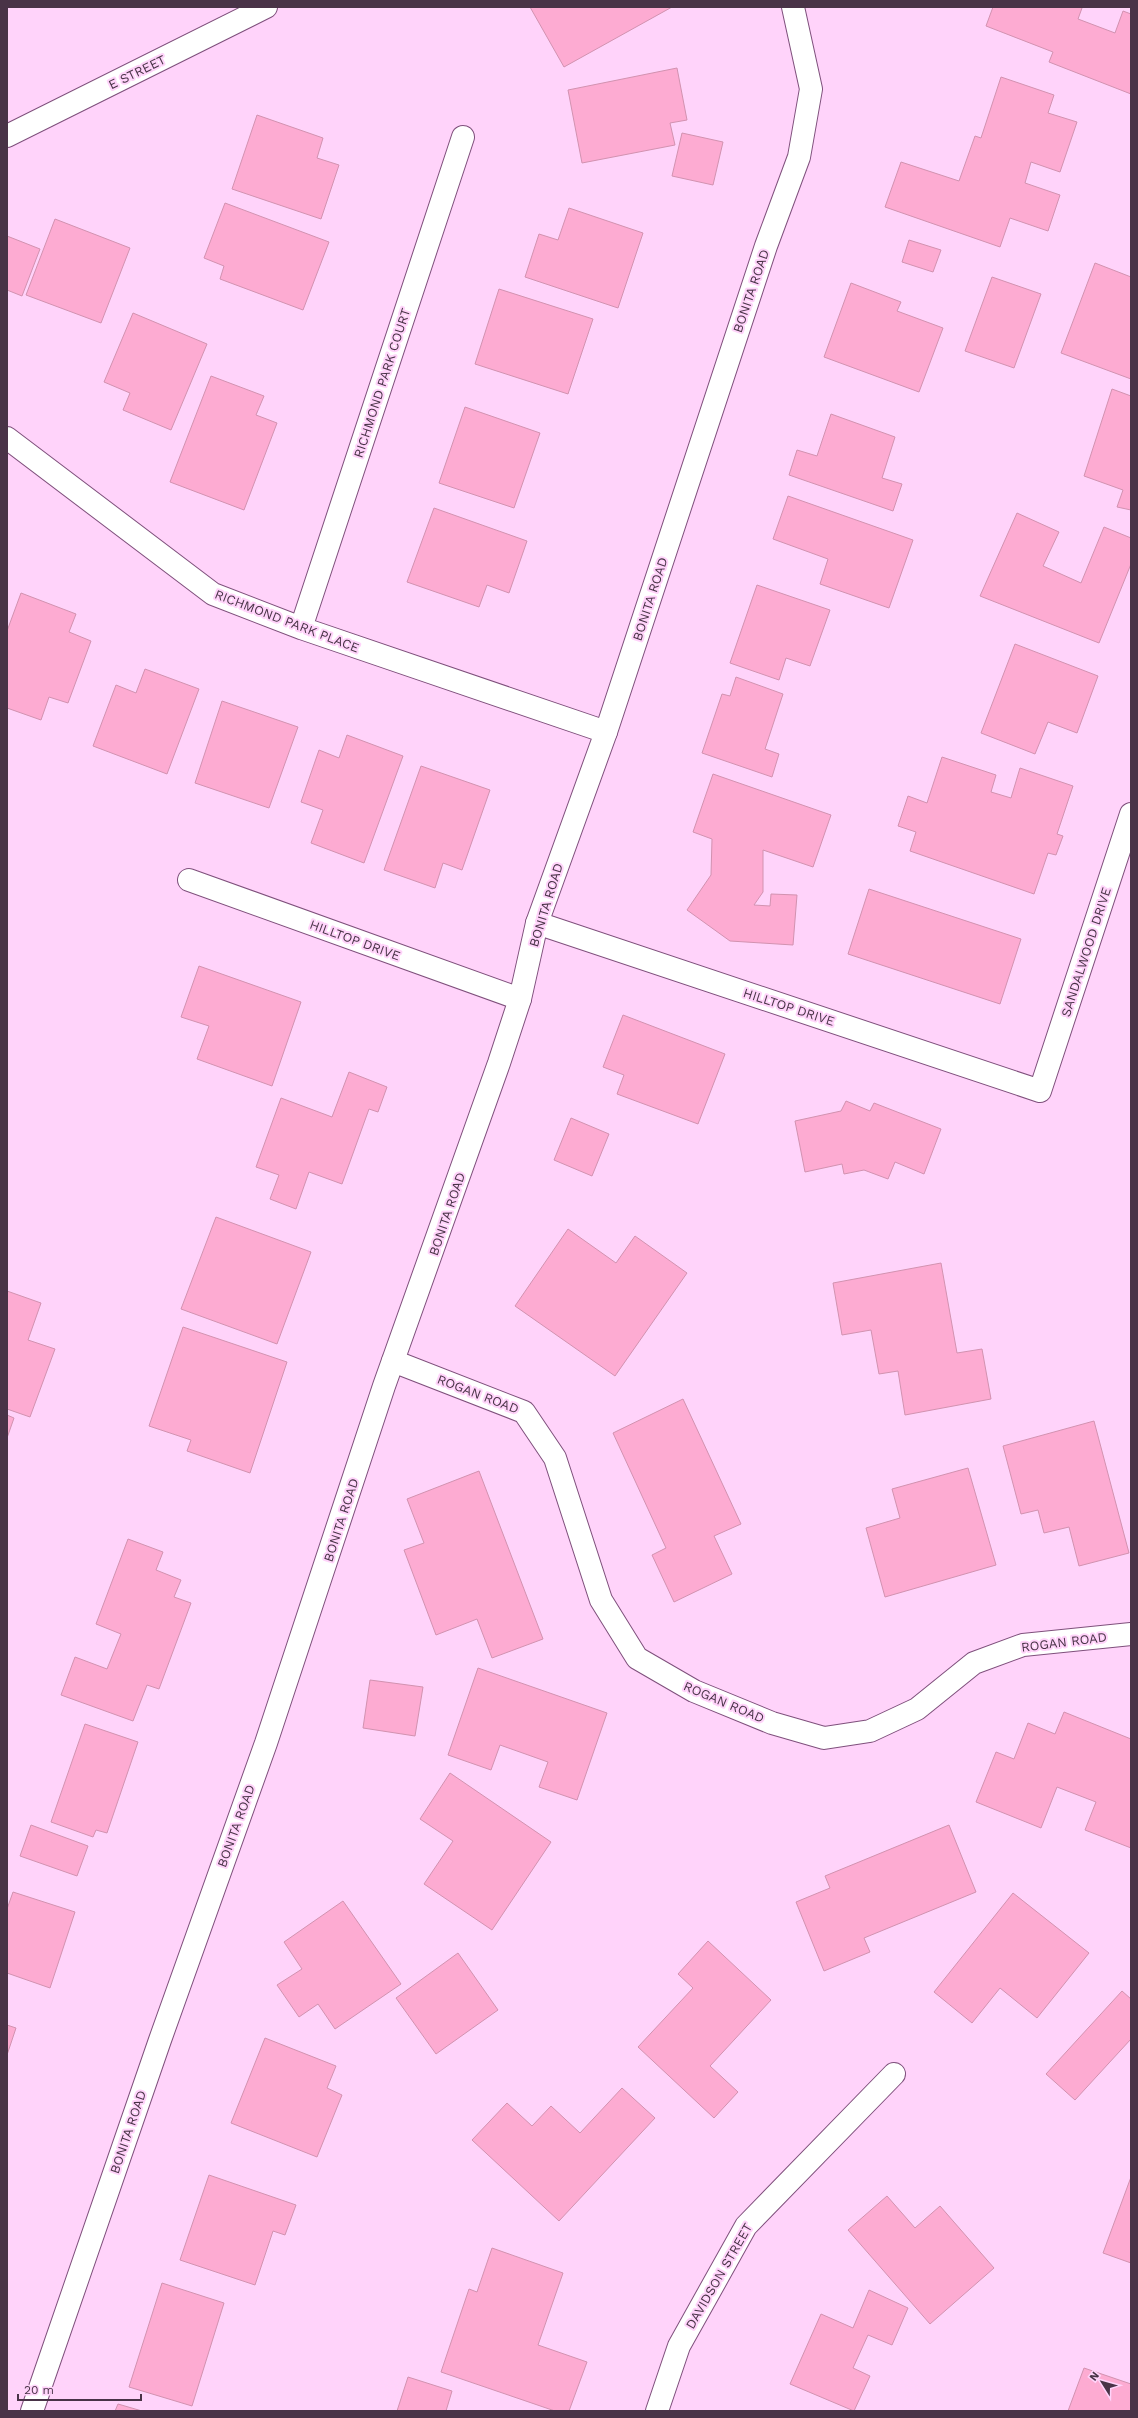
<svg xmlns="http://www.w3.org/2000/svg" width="1138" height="2418" viewBox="0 0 1138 2418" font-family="'Work Sans',sans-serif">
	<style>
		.building { fill: #fdabd2; stroke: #d292b0 }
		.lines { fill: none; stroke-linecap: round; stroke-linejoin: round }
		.minor-casing { stroke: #7f507c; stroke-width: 24 }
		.tertiary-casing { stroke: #7f507c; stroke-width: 24 }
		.primary-casing { stroke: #7f507c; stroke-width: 24 }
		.minor { stroke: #fff; stroke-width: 22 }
		.tertiary { stroke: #fff; stroke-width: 22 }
		.primary { stroke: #fff; stroke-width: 22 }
		.labels { text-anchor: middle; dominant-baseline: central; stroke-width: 4; stroke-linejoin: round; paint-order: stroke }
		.street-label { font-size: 13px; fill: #493347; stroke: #ffd3fa }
	</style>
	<rect width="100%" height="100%" fill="#ffd3fa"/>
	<path class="building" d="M530,7H672L564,67Z
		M993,7H1080L1082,8L1078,19L1115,33L1123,11L1131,14V94L1049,62L1053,52L986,26Z
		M677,68L687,120L670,123L675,145L582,163L568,90Z
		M1001,77L1054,95L1048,113L1077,122L1060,172L1031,162L1025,183L1060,195L1048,231L1010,218L1000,247L885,207L901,162L959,181L975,136L981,138Z
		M257,115L323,138L317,158L339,165L321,219L232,189Z
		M682,133L723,142L713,185L672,176Z
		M225,203L329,242L303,310L220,279L224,266L204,258Z
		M569,208L643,233L618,308L525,277L539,234L558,240Z
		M55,219L130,248L101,323L26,295Z
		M7,236L40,249L22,296L7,290Z
		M909,240L941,250L933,272L902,262Z
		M1095,263L1131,277V379L1061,353Z
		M992,277L1041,294L1014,368L965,351Z
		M851,283L901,302L897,311L943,328L919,392L824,357Z
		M499,289L593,319L568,394L475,364Z
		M133,313L207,344L171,430L123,410L130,393L104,382Z
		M211,376L264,396L256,415L277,423L244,510L170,482Z
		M1112,389L1131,396V510L1117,507L1123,490L1084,476Z
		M465,407L540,433L514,508L439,483Z
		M831,414L895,437L882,478L902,484L893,511L789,475L797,450L817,456Z
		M788,496L913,540L889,608L820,584L828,559L773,539Z
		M434,508L527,541L509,593L487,585L479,607L407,582Z
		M1017,513L1059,532L1043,566L1081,583L1104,527L1131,538V564L1099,643L980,596Z
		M757,585L830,610L810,666L786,658L779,680L730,663Z
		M21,593L76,614L69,632L91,641L68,703L49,697L41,720L7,708V631Z
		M1015,644L1098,676L1077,733L1048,722L1035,754L981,733Z
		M145,669L199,689L167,774L93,746L116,685L136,693Z
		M736,677L783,694L765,749L779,754L772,777L702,753L722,694L730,696Z
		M222,701L298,727L269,808L195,783Z
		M347,735L403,756L364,863L311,843L323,810L301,802L319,750L339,758Z
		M942,757L996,775L991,792L1011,798L1020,768L1073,786L1057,834L1063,836L1056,855L1048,853L1034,894L910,851L916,832L898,826L908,796L927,803Z
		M421,766L490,790L462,870L443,863L435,888L384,870Z
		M713,774L831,815L813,867L763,850V892L754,905L770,906L771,894L797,895L793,945L730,941L687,910L711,875L712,839L693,832Z
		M869,889L1021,939L1000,1004L848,954Z
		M199,966L301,1002L272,1086L197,1059L209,1026L181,1017Z
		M623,1015L725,1054L698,1124L617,1094L624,1075L603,1067Z
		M349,1072L387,1087L378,1112L369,1109L342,1184L309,1172L296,1209L270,1199L279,1175L256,1167L281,1098L332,1117Z
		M846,1101L870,1111L874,1103L941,1129L924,1174L895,1162L888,1179L864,1170L844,1174L842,1164L805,1172L795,1121L841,1111Z
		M571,1118L609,1134L592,1176L554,1160Z
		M216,1217L311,1252L277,1344L181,1309Z
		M568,1229L616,1263L635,1236L687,1273L615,1376L515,1306Z
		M941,1263L957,1353L982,1349L991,1399L905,1415L898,1371L879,1374L871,1330L842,1335L833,1283Z
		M7,1291L41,1303L28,1340L55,1349L30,1417L7,1409Z
		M183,1327L287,1362L250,1473L187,1451L191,1440L149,1426Z
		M683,1399L741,1524L714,1536L732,1574L674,1602L652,1555L666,1548L613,1433Z
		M7,1415L14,1418L7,1438Z
		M1094,1421L1129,1553L1079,1566L1069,1527L1044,1533L1038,1510L1021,1514L1003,1446Z
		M968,1468L996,1565L885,1597L866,1528L900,1518L892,1489Z
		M479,1471L543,1639L492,1658L477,1619L436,1635L404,1550L424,1543L407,1499Z
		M128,1539L163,1552L156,1570L181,1580L174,1597L191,1603L159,1689L147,1685L133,1721L61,1695L75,1657L107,1669L121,1634L96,1624Z
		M478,1668L607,1713L577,1800L539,1787L548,1762L500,1745L491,1770L448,1755Z
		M370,1680L423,1687L415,1736L363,1728Z
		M1064,1712L1131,1739V1848L1085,1830L1096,1802L1057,1787L1041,1828L976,1802L996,1752L1014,1759L1028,1723L1055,1734Z
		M85,1724L138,1742L107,1833L96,1830L93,1837L51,1822Z
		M450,1773L551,1842L492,1930L424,1884L453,1841L420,1819Z
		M31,1825L88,1846L77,1876L20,1856Z
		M949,1825L976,1892L864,1938L870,1952L824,1971L796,1902L830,1888L825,1876Z
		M13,1892L75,1912L50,1988L7,1973V1909Z
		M1013,1893L1089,1953L1037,2018L1000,1988L972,2023L934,1992Z
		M343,1901L401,1984L335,2029L318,2004L299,2017L277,1985L302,1969L284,1942Z
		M708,1941L771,2000L710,2066L738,2092L714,2118L638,2047L693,1988L678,1974Z
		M458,1953L498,2010L436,2054L396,1998Z
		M1122,1991L1131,1999V2039L1075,2100L1046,2074Z
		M7,2025L16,2028L7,2055Z
		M265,2038L336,2066L327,2088L342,2095L317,2157L231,2123Z
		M622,2088L655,2118L559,2221L472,2140L507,2103L532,2126L551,2106L580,2133Z
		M209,2175L296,2205L285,2235L273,2231L255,2285L180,2260Z
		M1131,2177V2263L1103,2253Z
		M887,2196L915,2228L940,2206L994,2268L930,2324L848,2230Z
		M492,2248L563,2273L538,2345L587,2362L569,2411H555L441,2372L469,2289L477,2292Z
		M162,2283L224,2303L192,2406L129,2387Z
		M869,2290L908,2308L892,2345L868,2335L853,2368L870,2376L854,2411L790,2384L821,2314L853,2328Z
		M1084,2368L1131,2384V2411H1068Z
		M408,2377L452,2391L446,2411H397Z
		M118,2404L142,2411H115Z"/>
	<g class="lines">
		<g class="minor-casing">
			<path id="minor" d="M7,438L213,594L301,628L606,732
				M301,628L463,137
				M189,880L520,999
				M537,923L1040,1091L1131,814
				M393,1361L524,1412L555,1458L601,1600L637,1658L694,1691L772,1723L824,1738L870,1731L917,1709L974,1663L1023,1645L1131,1634
				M657,2411L679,2346L746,2226L894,2074"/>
		</g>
		<g class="tertiary-casing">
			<path id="tertiary" d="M32,2411L160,2040L266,1743L384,1386L499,1063L520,999L537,923L606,732L766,246L799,157L811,89L793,7"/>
		</g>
		<g class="primary-casing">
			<path id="primary" d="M7,136L266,7"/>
		</g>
		<use href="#minor" class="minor"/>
		<use href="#tertiary" class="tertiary"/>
		<use href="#primary" class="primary"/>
	</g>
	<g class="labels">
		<g class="street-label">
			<text transform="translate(137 72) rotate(-26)">E STREET</text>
			<text transform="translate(751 291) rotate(-71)">BONITA ROAD</text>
			<text transform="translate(382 383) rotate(-72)">RICHMOND PARK COURT</text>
			<text transform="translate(650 599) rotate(-72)">BONITA ROAD</text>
			<text transform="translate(287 621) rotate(21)">RICHMOND PARK PLACE</text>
			<text transform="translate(546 905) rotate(-73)">BONITA ROAD</text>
			<text transform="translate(355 940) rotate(20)">HILLTOP DRIVE</text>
			<text transform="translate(1086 952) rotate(-72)">SANDALWOOD DRIVE</text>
			<text transform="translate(789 1007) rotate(18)">HILLTOP DRIVE</text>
			<text transform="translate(447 1214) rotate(-71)">BONITA ROAD</text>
			<text transform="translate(478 1394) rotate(21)">ROGAN ROAD</text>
			<text transform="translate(341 1520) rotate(-72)">BONITA ROAD</text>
			<text transform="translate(1064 1642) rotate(-7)">ROGAN ROAD</text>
			<text transform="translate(724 1702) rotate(23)">ROGAN ROAD</text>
			<text transform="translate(236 1826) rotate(-70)">BONITA ROAD</text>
			<text transform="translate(128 2132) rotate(-71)">BONITA ROAD</text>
			<text transform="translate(719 2276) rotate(-60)">DAVIDSON STREET</text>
		</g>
	</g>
	<rect width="1138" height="2418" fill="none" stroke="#493347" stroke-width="16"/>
	<g transform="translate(1102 2382) rotate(307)" stroke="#ffd3fa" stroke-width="3" paint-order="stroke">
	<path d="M0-3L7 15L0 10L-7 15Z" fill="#493347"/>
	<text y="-6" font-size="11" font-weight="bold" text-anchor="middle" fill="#493347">N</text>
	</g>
	<path d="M18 2394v6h123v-6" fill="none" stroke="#493347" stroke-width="2"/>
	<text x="24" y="2394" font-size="12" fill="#493347" stroke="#ffd3fa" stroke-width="3" paint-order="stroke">20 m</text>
</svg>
